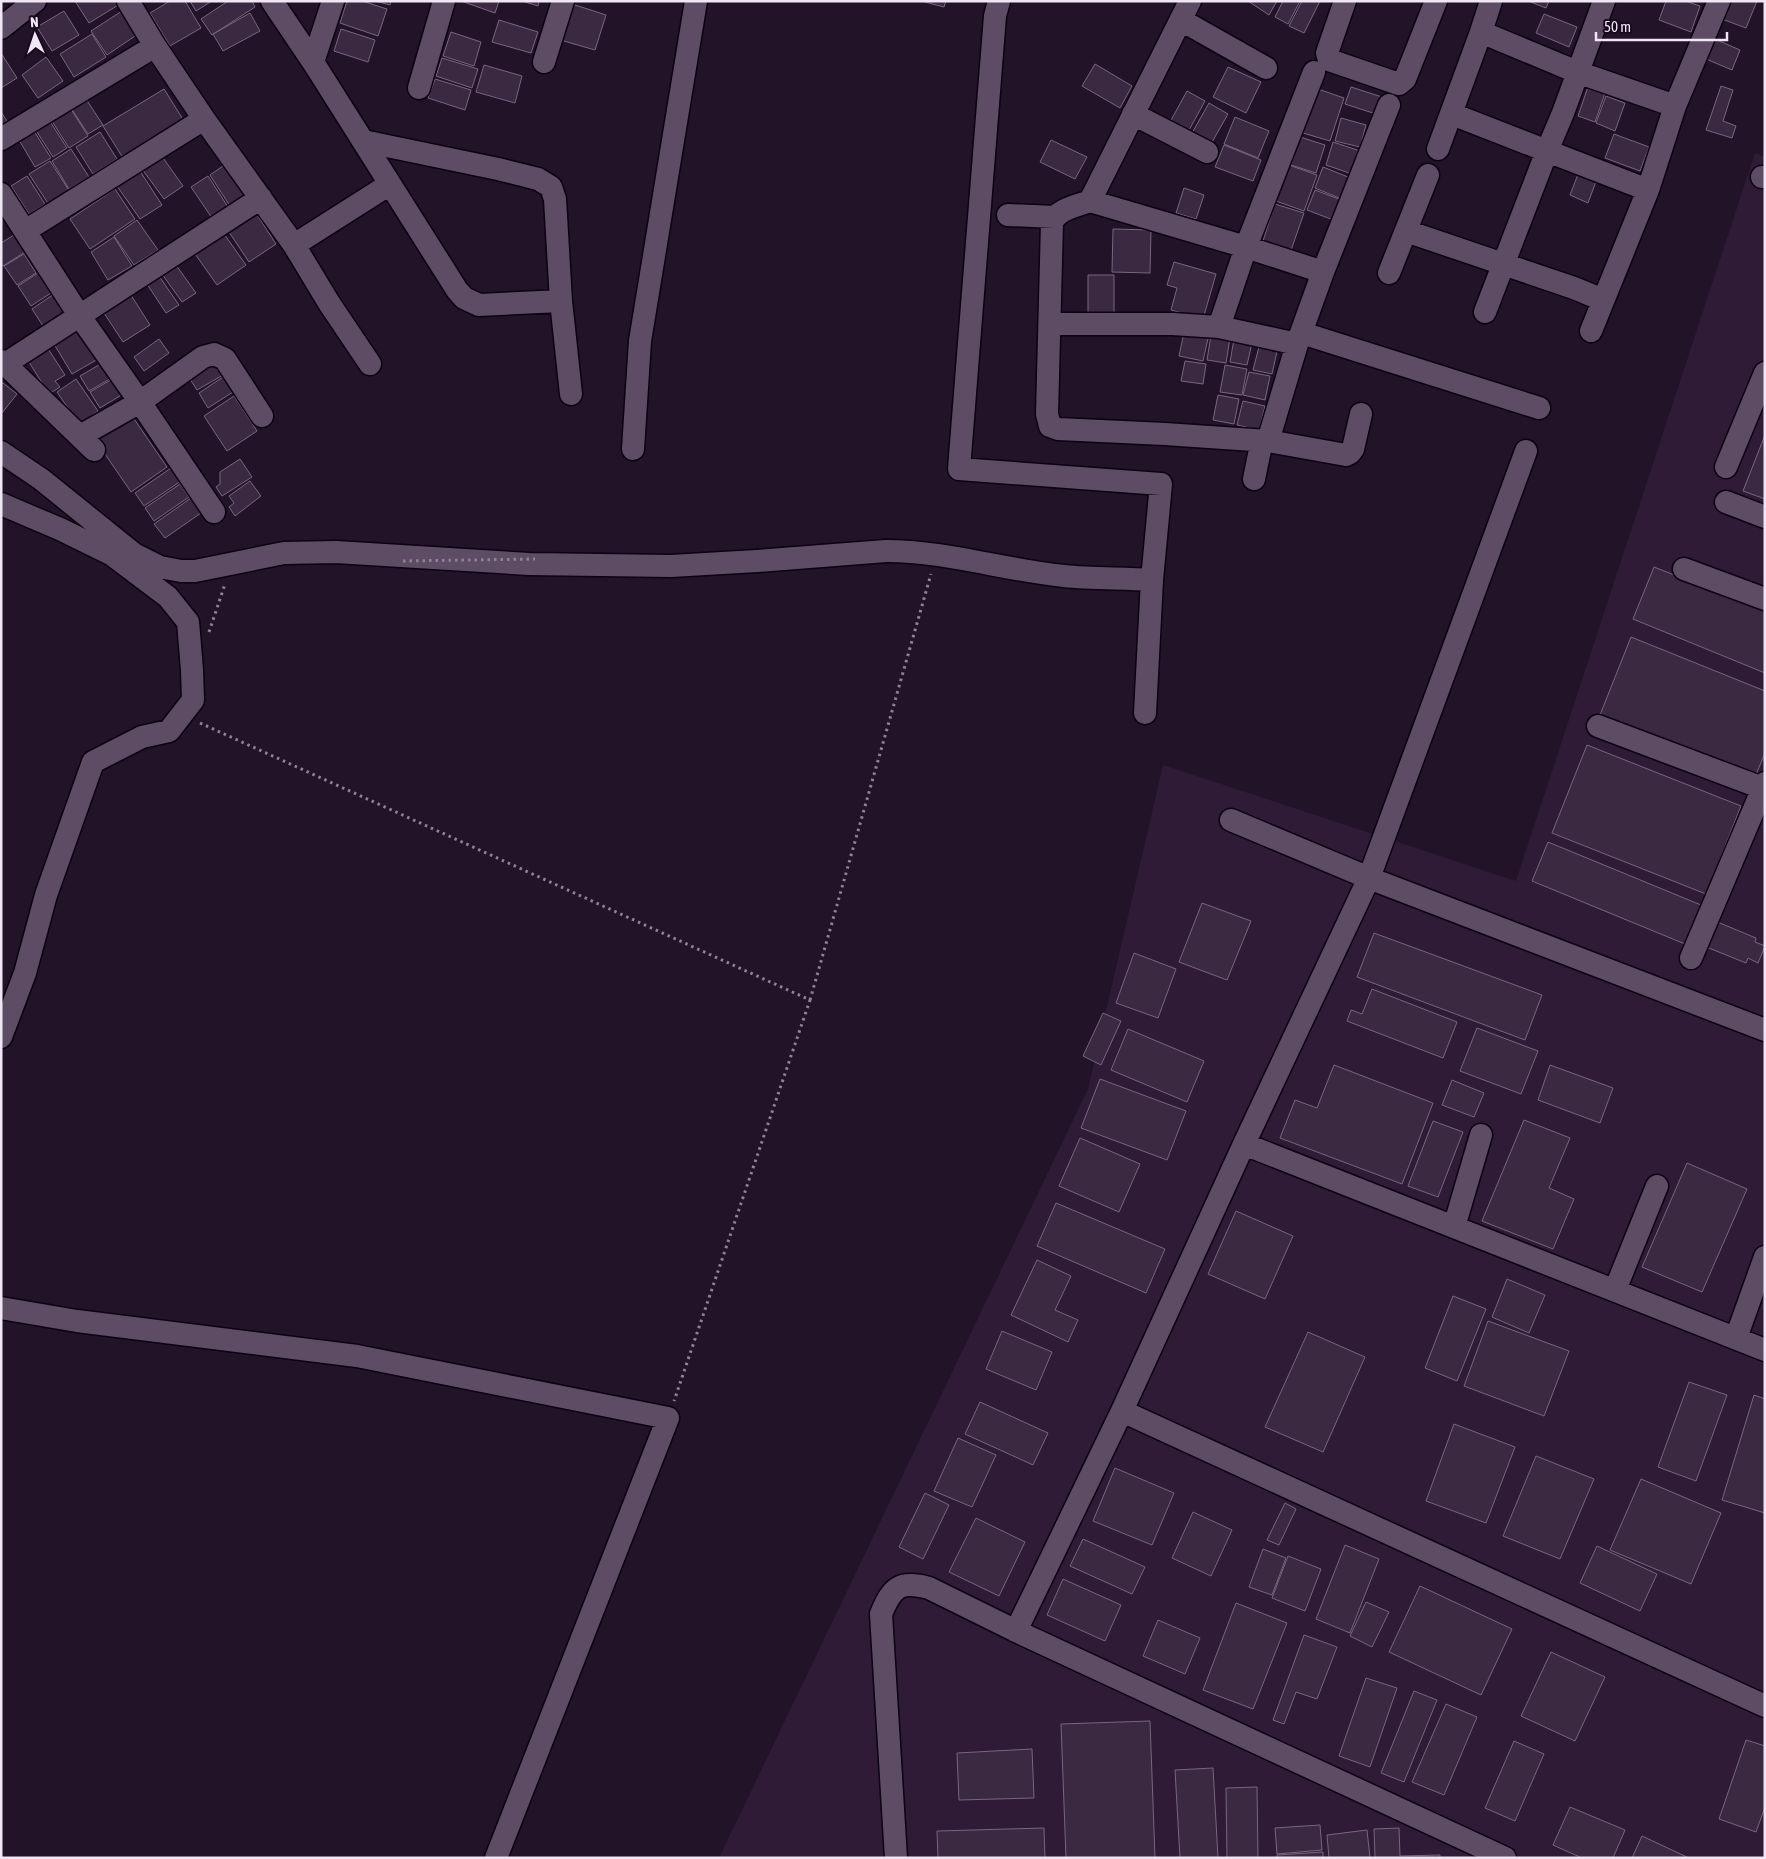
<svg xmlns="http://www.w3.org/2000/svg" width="1766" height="1859" viewBox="0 0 1766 1859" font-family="'Asap Condensed',sans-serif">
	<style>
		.built { fill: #2f1b36 }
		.building { fill: #3a2940; stroke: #786680 }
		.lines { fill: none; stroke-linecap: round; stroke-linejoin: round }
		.minor-casing { stroke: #0c0211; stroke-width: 25 }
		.path { stroke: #8f8294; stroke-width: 3; stroke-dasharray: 2.5 4; stroke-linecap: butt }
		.minor { stroke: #5e4c65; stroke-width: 22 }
		.minor-bridge-casing { stroke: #0c0211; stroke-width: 25; stroke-linecap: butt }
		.path-bridge { stroke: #8f8294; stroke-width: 3; stroke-dasharray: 2.5 4; stroke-linecap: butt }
		.minor-bridge { stroke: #5e4c65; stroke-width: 22 }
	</style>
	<rect width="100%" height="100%" fill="#231329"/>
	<path class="built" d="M1755,153L1765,157V1858H719L1088,1089L1163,765L1516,881Z"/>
	<path class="building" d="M75,1H118L120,4L89,23Z
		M170,1H185L201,28L170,46L150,13Z
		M190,1H212L196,11Z
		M228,1H252L255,7L212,35L201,19Z
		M347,1H362L387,9L378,36L340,23Z
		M375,1H391L390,5Z
		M461,1H499L495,13Z
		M522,1H539L538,6Z
		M921,1H946L944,7Z
		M1248,1H1277L1269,15Z
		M1283,1H1300L1288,24L1275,17Z
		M1302,1H1320L1304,33L1289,26Z
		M1528,1H1549L1546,8Z
		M1666,1H1685L1700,6L1691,32L1659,20Z
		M1729,1H1757L1746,28L1722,19Z
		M569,3L606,15L595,50L557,39Z
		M125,9L141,32L107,55L91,31Z
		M64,11L79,35L52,51L37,27Z
		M250,13L260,31L223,51L213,34Z
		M1544,14L1577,27L1569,47L1536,33Z
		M499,20L538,32L531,53L492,42Z
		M341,29L375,40L368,62L334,51Z
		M451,32L481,42L474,66L443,56Z
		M92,34L106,57L74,77L60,54Z
		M1715,39L1740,50L1732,70L1706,59Z
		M1,53L17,78L1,88Z
		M46,57L63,81L38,98L22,75Z
		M442,58L478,69L472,88L436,76Z
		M1095,64L1132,86L1120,108L1082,86Z
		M484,65L522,76L515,103L476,92Z
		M1228,67L1261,82L1246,113L1213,97Z
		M435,79L471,90L465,110L428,98Z
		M1721,86L1733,90L1723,121L1736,126L1732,138L1706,130Z
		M1351,87L1382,97L1376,114L1345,104Z
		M1588,87L1605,93L1595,122L1578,116Z
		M164,89L184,121L123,158L103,126Z
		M1318,89L1344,98L1330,141L1303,133Z
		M1187,91L1205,101L1188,132L1170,122Z
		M84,96L103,125L88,134L69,105Z
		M1606,96L1625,103L1615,131L1596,123Z
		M1209,103L1228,114L1211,144L1192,133Z
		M69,106L88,136L69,148L50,118Z
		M1,112L7,121L1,125Z
		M1235,117L1269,131L1258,158L1224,144Z
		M1341,118L1366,125L1360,147L1335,141Z
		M49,120L67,148L53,157L35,129Z
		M34,131L51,158L35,167L19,140Z
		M100,132L117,159L93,174L76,147Z
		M1614,134L1649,147L1640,171L1605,158Z
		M1300,137L1325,145L1316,173L1291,165Z
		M1051,140L1087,157L1075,179L1040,162Z
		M1333,142L1360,151L1352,174L1326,165Z
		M1224,145L1261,160L1253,181L1215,167Z
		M71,149L89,177L69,189L52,161Z
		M161,155L183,186L164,199L142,169Z
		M50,161L70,192L49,205L29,174Z
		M226,164L246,195L230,206L210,175Z
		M1289,165L1317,175L1304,211L1276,201Z
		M1323,167L1353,179L1344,200L1315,188Z
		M1580,169L1598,176L1588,203L1570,195Z
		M140,171L162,205L140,219L117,186Z
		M27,176L45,204L29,214L11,186Z
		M208,176L228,207L212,218L191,187Z
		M1184,188L1204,195L1196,219L1176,213Z
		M115,189L135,219L90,249L70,219Z
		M1315,190L1344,201L1336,221L1307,210Z
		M1275,204L1304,213L1289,256L1261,247Z
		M256,213L276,244L249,262L229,232Z
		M137,220L158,250L134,265L114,236Z
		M1113,229L1151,230L1150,273L1112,272Z
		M222,231L246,265L217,285L193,251Z
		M14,235L25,252L3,266L1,263V243Z
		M114,237L132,266L108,280L91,252Z
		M24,254L36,273L17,285L4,266Z
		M1174,262L1216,274L1203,319L1171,310L1177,288L1167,285Z
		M176,265L196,293L182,302L162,274Z
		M41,271L54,291L31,306L18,286Z
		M1088,275H1114V314H1088Z
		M159,276L179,305L166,313L147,284Z
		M129,292L150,325L123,342L102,310Z
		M54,294L67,314L45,329L32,309Z
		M1185,328L1209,334L1203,361L1179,356Z
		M79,329L98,359L72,374L54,344Z
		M1211,335L1230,338L1226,363L1207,360Z
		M159,339L169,353L144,371L134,357Z
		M1234,339L1252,343L1247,365L1230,362Z
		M1260,343L1278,347L1272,374L1253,370Z
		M47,347L65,375L55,381L60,387L49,394L27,359Z
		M214,360L223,375L197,390L188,376Z
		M1185,361L1206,364L1203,384L1181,381Z
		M104,362L113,377L89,391L80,376Z
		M1225,365L1247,369L1242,395L1220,392Z
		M1249,372L1270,376L1265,400L1243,395Z
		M223,377L233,392L208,408L199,393Z
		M114,378L123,394L100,408L90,392Z
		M76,379L98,411L79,424L57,392Z
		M3,383L17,394L2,413L1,386Z
		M1218,395L1239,399L1234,424L1213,420Z
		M234,396L257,431L227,451L204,416Z
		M1243,401L1265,406L1259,430L1237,425Z
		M130,413L167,467L131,492L94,438Z
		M1765,435V499L1743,491Z
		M240,459L252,477L222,496L216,487L220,484V472Z
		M171,468L181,481L144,506L135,493Z
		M250,481L261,496L235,516L229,507L234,503L229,496Z
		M180,484L189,497L154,521L145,508Z
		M191,498L201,513L165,538L154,524Z
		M1654,567L1765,611V673L1633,619Z
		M1631,637L1765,691V753L1755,777L1600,715Z
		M1587,745L1741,806L1706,894L1552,833Z
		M1548,842L1701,905L1685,944L1532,881Z
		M1202,903L1251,921L1227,980L1179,962Z
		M1715,921L1756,938L1755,942L1765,946L1758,963L1748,958L1746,963L1704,946Z
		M1374,933L1542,995L1525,1040L1357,977Z
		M1134,953L1176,969L1158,1018L1116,1003Z
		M1372,989L1457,1022L1443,1058L1347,1021L1351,1010L1362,1014Z
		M1103,1013L1121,1021L1101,1065L1083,1056Z
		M1477,1028L1538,1051L1521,1094L1460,1071Z
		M1128,1029L1204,1061L1187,1102L1111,1070Z
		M1334,1065L1433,1103L1402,1184L1280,1138L1295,1100L1317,1108Z
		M1550,1065L1613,1088L1600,1123L1538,1100Z
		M1100,1079L1186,1111L1167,1160L1081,1128Z
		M1452,1080L1484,1093L1474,1117L1442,1105Z
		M1524,1120L1570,1138L1549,1188L1574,1199L1553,1249L1482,1221Z
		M1433,1121L1463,1132L1438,1197L1408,1186Z
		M1080,1138L1140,1164L1119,1212L1059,1186Z
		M1687,1163L1747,1189L1702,1292L1642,1267Z
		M1056,1203L1165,1249L1146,1293L1037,1246Z
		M1236,1211L1293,1236L1265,1299L1208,1274Z
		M1037,1260L1071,1276L1055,1310L1078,1320L1068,1342L1011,1315Z
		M1507,1279L1545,1295L1529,1333L1492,1317Z
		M1453,1296L1486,1309L1457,1381L1425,1368Z
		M1488,1321L1569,1351L1544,1416L1464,1386Z
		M1002,1331L1052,1352L1036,1390L986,1369Z
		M1308,1332L1365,1357L1323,1452L1265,1427Z
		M1689,1382L1727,1395L1696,1481L1658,1467Z
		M1754,1395L1765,1399V1513L1722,1500Z
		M980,1402L1048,1433L1033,1465L965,1434Z
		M1454,1424L1515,1447L1486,1523L1426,1501Z
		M958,1438L996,1455L972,1507L934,1491Z
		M1536,1456L1594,1479L1560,1559L1503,1536Z
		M1115,1468L1174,1493L1152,1545L1093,1521Z
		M1641,1479L1721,1513L1691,1584L1610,1550Z
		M925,1493L949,1505L923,1559L899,1547Z
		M1285,1503L1296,1509L1279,1545L1267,1540Z
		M1193,1512L1232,1530L1211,1576L1172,1558Z
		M976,1518L1025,1542L999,1596L949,1572Z
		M1083,1539L1145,1567L1132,1594L1070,1566Z
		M1345,1545L1379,1559L1350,1633L1316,1619Z
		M1597,1546L1657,1574L1640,1611L1580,1583Z
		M1263,1549L1286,1558L1272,1595L1249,1587Z
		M1288,1556L1321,1569L1305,1611L1272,1598Z
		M1063,1579L1121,1605L1105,1641L1047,1615Z
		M1420,1586L1512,1629L1481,1695L1389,1652Z
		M1366,1602L1389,1612L1372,1647L1350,1636Z
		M1236,1603L1287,1623L1253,1709L1203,1690Z
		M1158,1620L1200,1638L1185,1674L1143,1656Z
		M1304,1635L1337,1647L1317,1699L1296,1692L1284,1724L1273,1720Z
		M1551,1652L1605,1677L1575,1741L1521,1716Z
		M1366,1678L1397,1688L1370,1767L1339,1756Z
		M1414,1691L1437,1700L1404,1782L1381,1773Z
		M1446,1704L1477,1717L1444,1795L1412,1782Z
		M1150,1721L1155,1858H1066L1061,1724Z
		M1746,1740L1765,1746V1807L1756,1832L1719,1819Z
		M1514,1741L1544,1754L1515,1821L1485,1808Z
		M1032,1749L1034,1798L959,1800L957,1753Z
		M1213,1768L1218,1858H1180L1175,1770Z
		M1257,1787L1258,1858H1227L1226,1788Z
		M1570,1807L1625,1830L1613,1858H1582L1553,1845Z
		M1320,1825L1322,1850L1277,1854L1275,1828Z
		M1044,1828L1045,1858H938L937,1831Z
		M1399,1828L1400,1856L1440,1855V1858H1375L1374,1829Z
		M1367,1830L1370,1858H1329L1327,1835Z
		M1642,1836L1689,1858H1632Z
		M1323,1852V1858H1277V1855Z"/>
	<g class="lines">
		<g class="minor-casing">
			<path id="minor" d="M128,1L155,46L204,119L294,245L329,303L370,364
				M272,1L313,62L457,290L464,298L479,305L561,301L571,394
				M999,1L995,16L959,469L1161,484L1152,580L1145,713
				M1345,1L1327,53L1329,60L1399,84L1405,79L1436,1
				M1491,1L1481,32L1577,72L1675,106
				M1604,1L1563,113L1547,151L1648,190
				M1181,20L1266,68
				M1,28L35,1
				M313,62L333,1
				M544,62L563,1
				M419,88L444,1
				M1133,114L1207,152
				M1452,114L1547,151L1485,312
				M1,139L155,46
				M363,141L498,169L538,179L551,187L555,199L561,301
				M1438,149L1481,32
				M1762,177H1765
				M1,194L79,315L140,402L214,512
				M1090,201L1246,247L1323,272L1297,344L1268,441L1165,434L1058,429L1050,426L1047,414L1052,223C1057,209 1077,206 1090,201Z
				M1090,201L1190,1
				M1008,215L1055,217
				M25,231L204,119
				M1406,231L1574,288L1603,300
				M294,245L390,184
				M1323,272L1389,105
				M1389,273L1428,175
				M1050,324H1172L1219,327L1297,344
				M1219,327L1246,247L1314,72
				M1591,331L1648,190L1675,106L1719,1
				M1302,333L1539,408
				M1,361L5,364L261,198
				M5,364L94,450
				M80,436L140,402L203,357L214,354L225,359L262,416
				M1268,441L1346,455L1350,453L1353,449L1361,414
				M633,449L640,341L696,1
				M1,452L41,479L134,554L160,567L181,571H195L284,553L336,552L529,564L671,566L757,561
				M1726,467L1765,373
				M1254,479L1262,440
				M1726,502L1765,517
				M1,504L60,529L111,554L168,597L188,622L192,670L193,700L169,731L142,737L93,762L46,895L25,973L1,1037
				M886,551C946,551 1004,570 1064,576C1093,579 1122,578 1152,580
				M1684,569L1765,599
				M1598,726L1765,789
				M1231,820L1369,878L1765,1030
				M1691,958L1765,783
				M1244,1144L1765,1350
				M1454,1227L1481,1135
				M1615,1290L1657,1186
				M1,1308L77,1321L357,1356L668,1418L496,1858
				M1736,1338L1765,1257
				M1122,1411L1765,1706
				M1016,1631L1122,1411L1244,1144L1369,878L1526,451
				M896,1858L881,1614C892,1587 900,1580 929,1588L1016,1631L1505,1858"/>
		</g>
		<path class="path" d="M209,632L225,584
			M200,723L810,1000L674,1401
			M810,1000L931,574"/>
		<use href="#minor" class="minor"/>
		<g class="minor-bridge-casing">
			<path id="minor-bridge" d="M757,561L886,551"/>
		</g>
		<path class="path-bridge" d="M403,561L535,559"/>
		<use href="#minor-bridge" class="minor-bridge"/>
	</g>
	<rect width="1766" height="1859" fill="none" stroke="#f1e6f5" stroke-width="5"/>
	<g transform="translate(35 35) rotate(357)" stroke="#1a0a1f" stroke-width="4" paint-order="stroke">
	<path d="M0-4L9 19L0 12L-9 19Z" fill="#f1e6f5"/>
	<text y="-8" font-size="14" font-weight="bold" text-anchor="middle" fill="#f1e6f5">N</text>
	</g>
	<path d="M1596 32v8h131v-8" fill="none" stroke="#f1e6f5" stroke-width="2.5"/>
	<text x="1604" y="32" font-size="15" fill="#f1e6f5" stroke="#1a0a1f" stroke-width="4" paint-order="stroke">50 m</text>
</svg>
